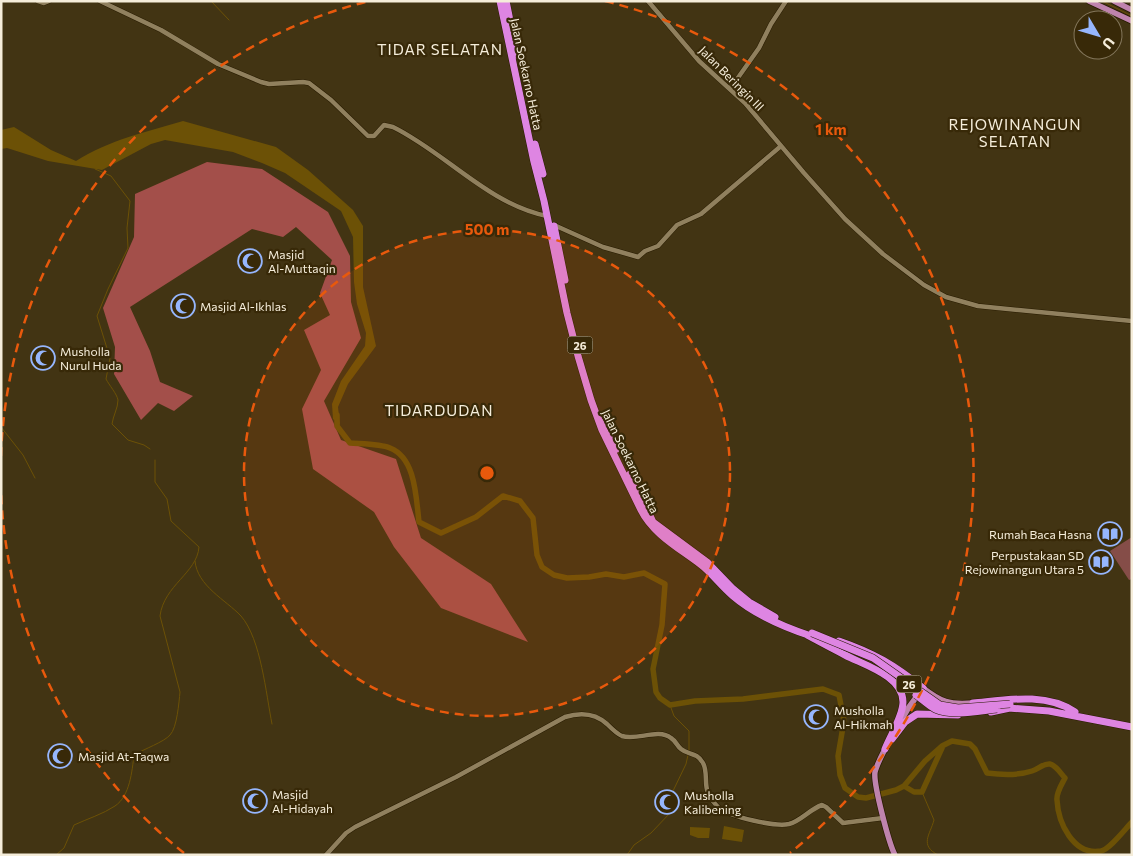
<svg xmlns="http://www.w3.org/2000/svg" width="1133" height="856" viewBox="0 0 1133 856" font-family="Commissioner,sans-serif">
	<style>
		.green { fill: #854d48 }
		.forest { fill: #a34f4a }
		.water { fill: #6c5106 }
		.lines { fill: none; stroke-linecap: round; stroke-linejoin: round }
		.stream { stroke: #6c5106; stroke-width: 1 }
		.river { stroke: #6c5106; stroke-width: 5.5 }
		.minor-casing { stroke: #281b00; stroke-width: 5.5 }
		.major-casing { stroke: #281b00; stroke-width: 7 }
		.highway-casing { stroke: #281b00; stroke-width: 8 }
		.minor { stroke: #90805e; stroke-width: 4.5 }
		.major { stroke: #bf83ad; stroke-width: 5.5 }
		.highway { stroke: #de85e2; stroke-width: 7 }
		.highway-bridge-casing { stroke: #281b00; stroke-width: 8; stroke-linecap: butt }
		.highway-bridge { stroke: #de85e2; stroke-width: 7 }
		.ring { fill: none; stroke: #e8590c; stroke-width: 2.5; stroke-dasharray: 9 6 }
		.labels { text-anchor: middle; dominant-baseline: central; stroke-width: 4.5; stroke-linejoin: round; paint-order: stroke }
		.shield { fill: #382908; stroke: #bcb29b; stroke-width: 1 }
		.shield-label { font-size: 11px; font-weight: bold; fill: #f5edda }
		.street-label { font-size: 12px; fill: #f5edda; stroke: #382908 }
		.poi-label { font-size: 12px; fill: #f5edda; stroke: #382908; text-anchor: start }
		.quarter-label { font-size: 15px; letter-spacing: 1px; fill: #f5edda; stroke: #382908 }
		.centre { fill: #e8590c; stroke: #382908; stroke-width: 2.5 }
		.ring-label { font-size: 15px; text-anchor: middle; font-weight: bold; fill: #e8590c; stroke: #382908; stroke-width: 4.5; stroke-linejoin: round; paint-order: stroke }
	</style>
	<rect width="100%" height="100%" fill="#423413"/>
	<path class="green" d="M1132,537V579L1129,580L1110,551Z"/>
	<path class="forest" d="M207,162L262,169L328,212L350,256L351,302L361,338L324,401L341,440L396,459L421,538L491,584L528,642L441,608L394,547L374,512L313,469L302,409L321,370L304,330L330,315L320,293L332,260L296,227L283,237L252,229L130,307L150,351L160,382L193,396L174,411L158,403L141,420L114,374L115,347L103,308L134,237L135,194Z"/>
	<path class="water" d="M183,121L276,147L308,170L353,210L363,226V287L376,346L348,384L338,407L340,425L333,419L332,404L341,381L365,346L366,333L357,304L354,282L353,237L341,211L285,173L262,163L233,152L165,140L151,144L102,170L48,161L7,148L1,149V130L14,127L51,150L76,161C109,140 146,132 183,121Z
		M724,826L744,830L742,842L722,839Z
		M690,827L710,828L709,838H698L690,835Z"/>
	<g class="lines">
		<path class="stream" d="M211,1L229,20
			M1102,1L1132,16
			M95,169L111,176L130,201L127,228L128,248L108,289L97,316L110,358L106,379C109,385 117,394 118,400C118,408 113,416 112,424L128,440L144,445L150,449
			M1,427L23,455L35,478
			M195,561C197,586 226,600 241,616C261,639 266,694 272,724
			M670,705L674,716L689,731V751
			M922,792L934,820C930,835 919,845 938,855
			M56,855L64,848L74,825C87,819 103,814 115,806C130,796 132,771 134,755C144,749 164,742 170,735C177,728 179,702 180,692L160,616C164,585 197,573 199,547L171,521L167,499L155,482V460
			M627,855L634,845L651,833L670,813L673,791L686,764L688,755"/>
		<path class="river" d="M337,415V426L350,443C362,444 380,444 390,448C416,458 416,498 419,522L441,533L476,517L503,496L520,501L533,518L537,555L542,567L554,575L567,578L589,577L606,574L624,577L644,573L665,584L662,625L653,669L656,692L660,698L670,705L695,701L743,699L823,689L839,695L844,721L838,756L840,775L845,788L858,797L866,798L896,790L904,786L925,761L942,746L952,741L970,744L975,749L987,773C1002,775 1017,776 1032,771C1038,769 1044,763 1050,764C1056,765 1061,774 1065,778C1062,784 1056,793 1057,800C1058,822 1073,856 1101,851C1110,849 1125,829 1132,822
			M904,786L914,792H922L942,748"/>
		<g class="minor-casing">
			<path id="minor" d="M38,1L44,3L49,1
				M100,1L161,30L218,64L261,82L269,84L303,82L309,83L331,100L368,136H374L384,125L393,127C446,153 488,204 547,216
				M648,1L699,61L745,103L804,173L845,219L883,254L924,285L946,297L978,306L1132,321
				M730,89L759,48L771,24L786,1
				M554,225L603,247L638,257L645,251L658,246L677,225L701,214L781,146
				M326,855L346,833L355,827L456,777L565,717C581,712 595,713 607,724C612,729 617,734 622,736C637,741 658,728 671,738C676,741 677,746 681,749C688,755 697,752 703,763C708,772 704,784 708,793C710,798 715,804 719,808C731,817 775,827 789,824C801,821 810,809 822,805L826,807L843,823L883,818"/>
		</g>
		<g class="major-casing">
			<path id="major" d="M1089,1L1132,21
				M1114,1L1132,10
				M899,724L909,707L923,688C941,702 949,705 973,703
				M886,747C882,755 877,764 875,772C873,783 889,844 895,855"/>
		</g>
		<g class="highway-casing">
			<path id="highway" d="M500,1L534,162L544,201L567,313L578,356L591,400L602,430L641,510C653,534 679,548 700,564C712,573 721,586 733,596C755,615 784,627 811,636
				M506,1L517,55
				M535,144L543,174
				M554,226L565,280
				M603,420L617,449
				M630,474L653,522L707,562L732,588L749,602L775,617
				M807,635C820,642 833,649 845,655C864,665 903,676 903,702C903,716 890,736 885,749
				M839,641C874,653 894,665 923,688
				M973,703C1005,700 1046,692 1075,712
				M1008,708L1049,711L1132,727
				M991,712L1010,708
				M892,739L905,722L917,714L958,715"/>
		</g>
		<use href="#minor" class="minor"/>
		<use href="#major" class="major"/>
		<use href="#highway" class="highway"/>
		<g class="highway-bridge-casing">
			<path id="highway-bridge" d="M812,633L873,658L940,705L958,708L1010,704
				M916,695C922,699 928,705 935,709C954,717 978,711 997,709"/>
		</g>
		<use href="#highway-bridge" class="highway-bridge"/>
	</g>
	<circle cx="487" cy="473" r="243" fill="#e8590c" fill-opacity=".12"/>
	<g class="ring">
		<circle cx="487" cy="473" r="243"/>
		<path d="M184 853A486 486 0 0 1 1 490M1 456A486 486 0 0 1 369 1M605 1A486 486 0 0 1 790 853"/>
	</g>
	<defs>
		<g id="mosque-ring" transform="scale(1.25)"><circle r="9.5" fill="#382908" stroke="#96b6fd" stroke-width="1.5"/><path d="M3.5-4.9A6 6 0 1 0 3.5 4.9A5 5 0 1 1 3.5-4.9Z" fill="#96b6fd"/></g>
		<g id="library-ring" transform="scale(1.25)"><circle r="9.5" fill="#382908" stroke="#96b6fd" stroke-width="1.5"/><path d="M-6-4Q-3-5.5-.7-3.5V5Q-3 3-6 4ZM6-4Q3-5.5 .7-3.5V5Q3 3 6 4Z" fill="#96b6fd"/></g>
	</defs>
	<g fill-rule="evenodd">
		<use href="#mosque-ring" x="250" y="261"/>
		<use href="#mosque-ring" x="183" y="306"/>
		<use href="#mosque-ring" x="43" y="358"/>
		<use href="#library-ring" x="1110" y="534"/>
		<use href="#library-ring" x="1101" y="562"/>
		<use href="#mosque-ring" x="816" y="717"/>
		<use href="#mosque-ring" x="60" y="756"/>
		<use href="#mosque-ring" x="255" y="801"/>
		<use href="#mosque-ring" x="667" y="802"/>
	</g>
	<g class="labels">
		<g class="shield">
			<rect x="567.5" y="336.5" width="25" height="17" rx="4"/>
			<rect x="896.5" y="675.5" width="25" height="17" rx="4"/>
		</g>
		<g class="shield-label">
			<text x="580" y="345">26</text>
			<text x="909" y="684">26</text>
		</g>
		<g class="street-label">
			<text transform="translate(527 74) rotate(78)">Jalan Soekarno Hatta</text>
			<text transform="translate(732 78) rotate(45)">Jalan Beringin III</text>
			<text transform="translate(631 461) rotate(64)">Jalan Soekarno Hatta</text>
		</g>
		<g class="poi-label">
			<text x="268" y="254">Masjid<tspan x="268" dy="14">Al-Muttaqin</tspan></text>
			<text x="200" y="306">Masjid Al-Ikhlas</text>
			<text x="60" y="351">Musholla<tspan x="60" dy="14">Nurul Huda</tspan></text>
			<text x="1092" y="534" text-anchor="end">Rumah Baca Hasna</text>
			<text x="1084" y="555" text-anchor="end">Perpustakaan SD<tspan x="1084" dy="14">Rejowinangun Utara 5</tspan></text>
			<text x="834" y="710">Musholla<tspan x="834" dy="14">Al-Hikmah</tspan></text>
			<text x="78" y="756">Masjid At-Taqwa</text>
			<text x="272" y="794">Masjid<tspan x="272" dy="14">Al-Hidayah</tspan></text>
			<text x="684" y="795">Musholla<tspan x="684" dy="14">Kalibening</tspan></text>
		</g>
		<g class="quarter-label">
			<text x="440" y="49">TIDAR SELATAN</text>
			<text x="1015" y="124">REJOWINANGUN<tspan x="1015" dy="17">SELATAN</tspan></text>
			<text x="439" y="410">TIDARDUDAN</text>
		</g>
	</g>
	<circle cx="487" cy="473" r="8" class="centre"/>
	<g class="ring-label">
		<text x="831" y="135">1 km</text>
		<text x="487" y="235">500 m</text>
	</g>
	<rect width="1133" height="856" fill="none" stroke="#f5edda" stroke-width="5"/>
	<g transform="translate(1098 35) rotate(128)"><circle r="24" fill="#382908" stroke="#84775c"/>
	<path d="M0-4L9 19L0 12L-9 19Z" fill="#96b6fd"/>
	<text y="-8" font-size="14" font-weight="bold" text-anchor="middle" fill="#f5edda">U</text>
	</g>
</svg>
